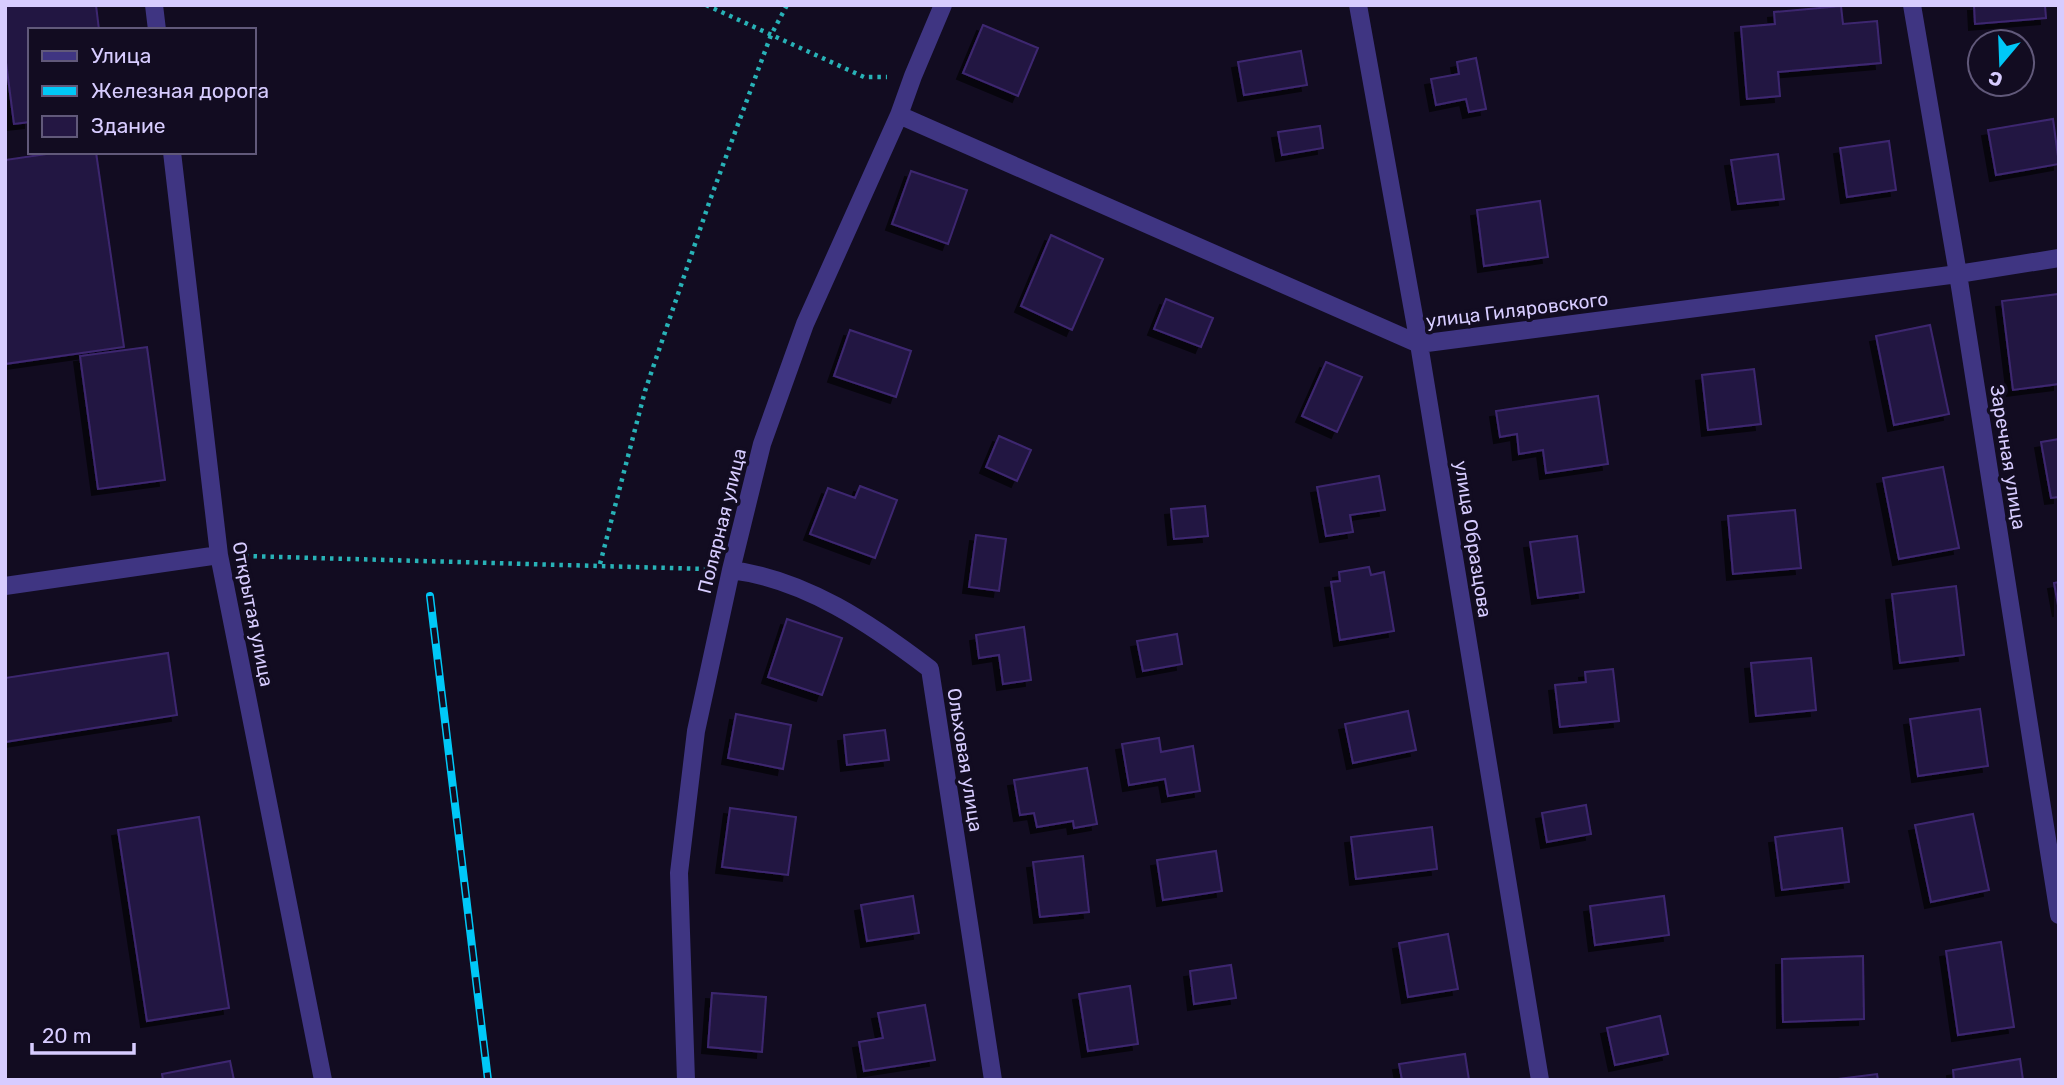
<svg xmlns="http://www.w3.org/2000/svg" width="2064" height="1085" viewBox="0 0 2064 1085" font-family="Rubik,sans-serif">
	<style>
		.building { fill: #241743; stroke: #3d2870; stroke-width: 2; filter: url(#shadow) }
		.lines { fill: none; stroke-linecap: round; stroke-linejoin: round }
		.path { stroke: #28b2b7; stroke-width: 4.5; stroke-dasharray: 3.5 5; stroke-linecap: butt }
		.minor { stroke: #3f3582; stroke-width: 18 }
		.rail-casing { stroke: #00c8f7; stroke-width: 8 }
		.rail { stroke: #120c21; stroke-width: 5; stroke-dasharray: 16; stroke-linecap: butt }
		.labels { text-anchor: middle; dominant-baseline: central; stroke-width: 7; stroke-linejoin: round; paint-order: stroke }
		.street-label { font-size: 19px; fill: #d7ccff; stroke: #120c21 }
	</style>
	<defs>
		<filter id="shadow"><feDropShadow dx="-6" dy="6" stdDeviation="0" flood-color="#0009"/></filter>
	</defs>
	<rect width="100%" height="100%" fill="#120c21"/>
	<path class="building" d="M5,5H96L99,30H30V122L14,124L5,55Z
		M1974,5H2045L2046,18L1975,24Z
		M1841,6L1843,24L1877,21L1881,63L1778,72L1780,96L1747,99L1741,27L1775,24L1774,12Z
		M983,25L1038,48L1018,96L963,73Z
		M1301,51L1307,85L1244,95L1238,62Z
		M1476,58L1486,109L1469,112L1466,99L1436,105L1431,79L1459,74L1457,62Z
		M2053,119L2059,164L1996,175L1988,130Z
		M1320,126L1323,148L1282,155L1278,132Z
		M1889,141L1896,190L1847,197L1840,148Z
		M60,152H96L124,347L5,364V160Z
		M1778,154L1784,199L1738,204L1731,160Z
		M911,171L967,190L948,244L892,224Z
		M1540,201L1548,257L1484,266L1477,210Z
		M1051,235L1103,259L1072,330L1021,306Z
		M2059,294V384L2013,390L2002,301Z
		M1166,299L1213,318L1201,347L1154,329Z
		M1930,325L1949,414L1894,425L1876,336Z
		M850,330L911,351L896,397L834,376Z
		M147,347L165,480L98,489L80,356Z
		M1326,362L1362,377L1337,432L1302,416Z
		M1754,369L1761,424L1708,430L1702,375Z
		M1598,396L1608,464L1546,473L1543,450L1519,454L1517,434L1500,437L1496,411Z
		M999,436L1031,450L1017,481L986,467Z
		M2059,439V497L2051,498L2041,442Z
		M1943,467L1959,548L1899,559L1883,478Z
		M1379,476L1385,510L1350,515L1353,532L1326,536L1317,487Z
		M860,486L897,500L875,558L810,534L828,488L855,498Z
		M1205,506L1208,536L1174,539L1171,509Z
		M1795,510L1801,568L1733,574L1728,516Z
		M976,535L1006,539L999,591L969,587Z
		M1577,536L1584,592L1538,598L1530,542Z
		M1369,567L1371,575L1384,572L1394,631L1340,640L1331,582L1340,581L1339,572Z
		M2059,582V611L2054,583Z
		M1956,586L1964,655L1900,663L1892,594Z
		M787,619L842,638L822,695L768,677Z
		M1024,627L1031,680L1003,684L999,655L979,658L976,635Z
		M1177,634L1182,664L1143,671L1137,641Z
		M168,653L177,715L5,742V678Z
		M1811,658L1816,710L1756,716L1751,663Z
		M1613,669L1619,721L1560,727L1555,685L1586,682L1585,672Z
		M1980,709L1988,766L1918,776L1910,719Z
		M1408,711L1416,750L1353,763L1345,724Z
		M736,714L791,725L783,769L728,758Z
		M885,730L889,760L847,765L844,735Z
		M1159,738L1161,752L1193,746L1200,791L1168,796L1165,779L1129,785L1122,744Z
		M1087,768L1097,824L1074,828L1073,821L1037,827L1034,813L1020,815L1014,780Z
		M1586,805L1591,834L1547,842L1542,813Z
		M730,808L796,817L788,875L722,867Z
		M1973,814L1989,890L1931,902L1915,825Z
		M199,817L229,1008L147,1021L118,830Z
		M1432,827L1437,869L1356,879L1351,837Z
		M1842,828L1849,882L1782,890L1775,837Z
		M1216,851L1222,891L1163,900L1157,860Z
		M1083,856L1089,912L1040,917L1033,862Z
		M913,896L919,933L867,941L861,905Z
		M1664,896L1669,935L1595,945L1590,906Z
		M1448,934L1458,989L1408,997L1399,943Z
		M2001,942L2014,1027L1958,1035L1946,951Z
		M1863,956L1864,1019L1783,1022L1782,959Z
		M1231,965L1236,998L1194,1004L1190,971Z
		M1130,986L1138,1044L1088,1051L1079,994Z
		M712,993L766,997L762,1052L708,1047Z
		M925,1005L935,1060L864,1071L859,1042L883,1038L878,1013Z
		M1660,1016L1668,1054L1615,1065L1607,1028Z
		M1465,1054L1469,1080H1402L1399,1064Z
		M2020,1059L2023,1080H1954L1953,1070Z
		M230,1061L234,1080H163L162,1074Z
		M1877,1074L1878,1080H1830Z"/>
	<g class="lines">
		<path class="path" d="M706,5L864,77H887
			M245,556L705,569
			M600,564L645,391L710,200L771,35L787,5"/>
		<path class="minor" d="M154,5L157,30
			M1358,5L1419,344L1540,1080
			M1912,5L1958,274L2059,915
			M899,115L1419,344L1958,274L2059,258
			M172,152L219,555L323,1080
			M731,570C805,579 871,624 930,669L993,1080
			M5,586L219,555
			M686,1080L679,873L696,731L731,570L762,444L805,324L899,115L913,76L943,5"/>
		<g class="rail-casing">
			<path id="rail" d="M430,596L488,1080"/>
		</g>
		<use href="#rail" class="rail"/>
	</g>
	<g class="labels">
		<g class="street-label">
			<text transform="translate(1517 310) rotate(-7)">улица Гиляровского</text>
			<text transform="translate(2008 457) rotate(81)">Заречная улица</text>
			<text transform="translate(722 521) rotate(-76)">Полярная улица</text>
			<text transform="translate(1473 539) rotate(81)">улица Образцова</text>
			<text transform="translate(253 614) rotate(79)">Открытая улица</text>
			<text transform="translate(965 760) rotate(81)">Ольховая улица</text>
		</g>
	</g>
	<rect width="2064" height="1085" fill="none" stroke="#d7ccff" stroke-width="14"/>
	<rect x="28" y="28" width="228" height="126" fill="#120c21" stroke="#61597a" stroke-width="2"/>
	<rect x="42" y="51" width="35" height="10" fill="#3f3582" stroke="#61597a" stroke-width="2"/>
	<text x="91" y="63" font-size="21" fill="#d7ccff">Улица</text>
	<rect x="42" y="86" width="35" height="10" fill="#00c8f7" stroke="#61597a" stroke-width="2"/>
	<text x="91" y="98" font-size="21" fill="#d7ccff">Железная дорога</text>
	<rect x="42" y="116" width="35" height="21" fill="#241743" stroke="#61597a" stroke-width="2"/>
	<text x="91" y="133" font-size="21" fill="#d7ccff">Здание</text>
	<g transform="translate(2001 63) rotate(199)"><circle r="33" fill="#120c21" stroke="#61597a" stroke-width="2"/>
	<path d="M0-5L12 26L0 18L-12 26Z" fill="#00c8f7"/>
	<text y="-10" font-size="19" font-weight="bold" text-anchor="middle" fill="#d7ccff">С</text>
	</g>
	<path d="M32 1043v10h102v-10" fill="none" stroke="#d7ccff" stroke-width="3.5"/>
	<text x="42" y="1043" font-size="21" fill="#d7ccff" stroke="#120c21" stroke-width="5" paint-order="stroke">20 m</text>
</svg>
